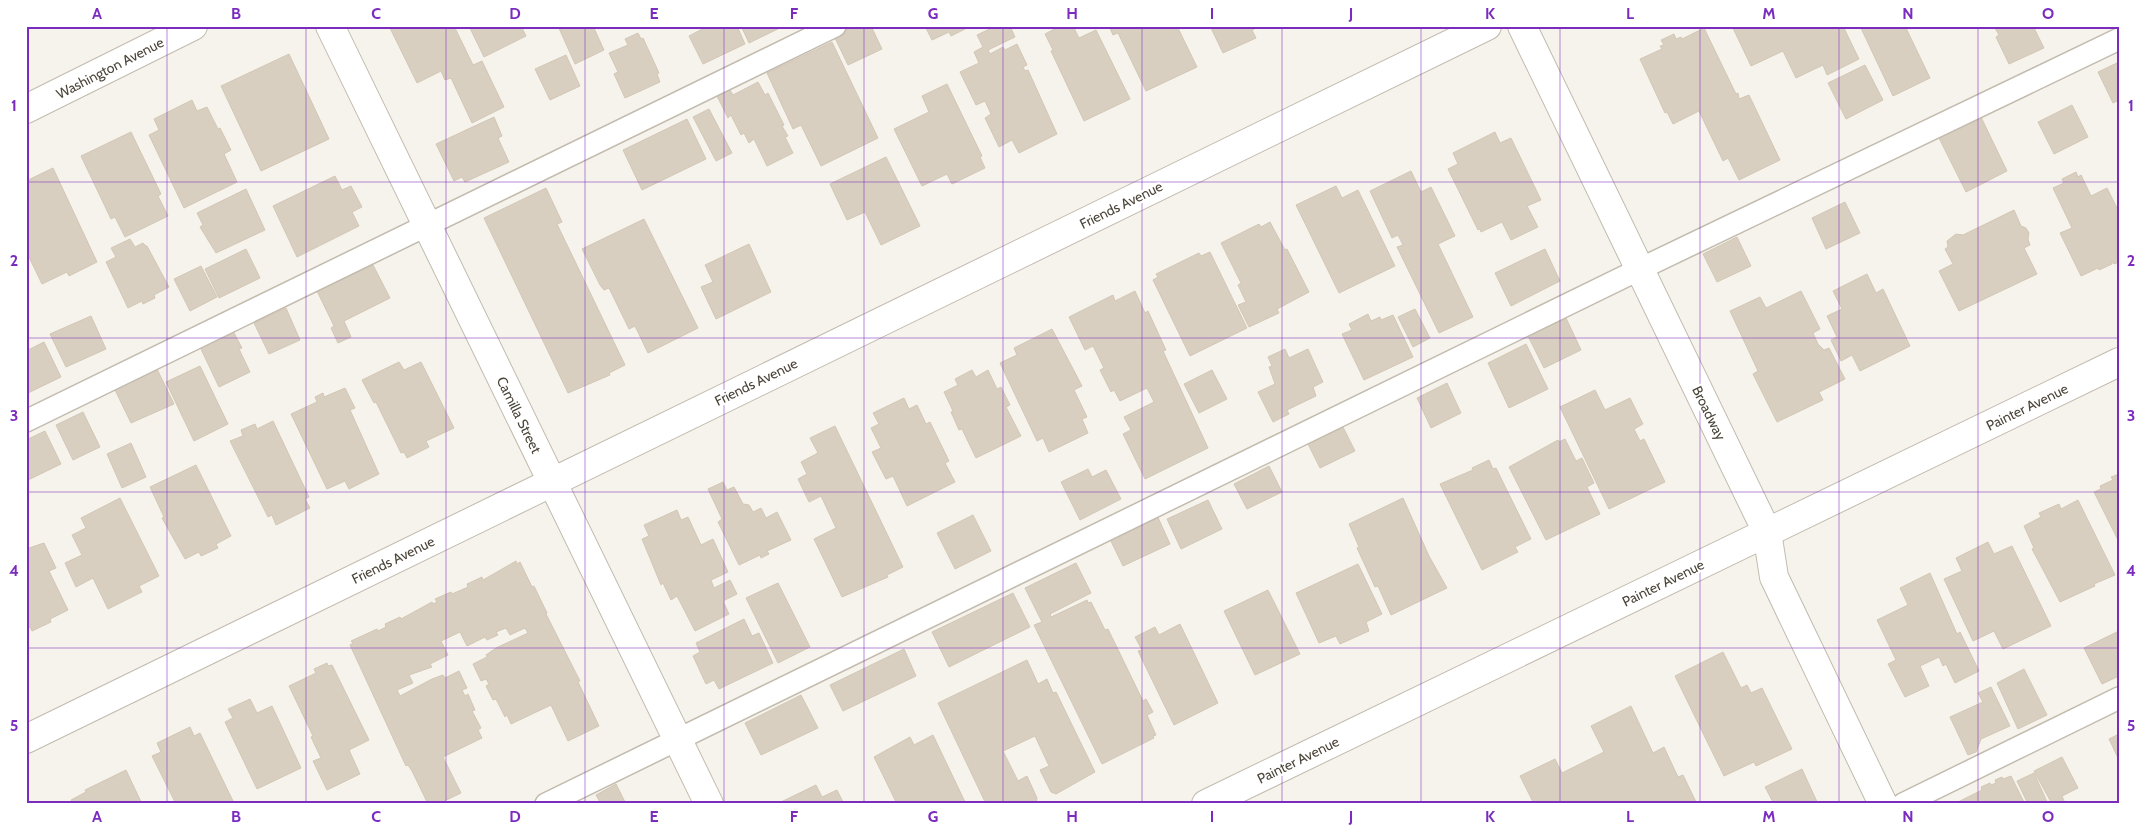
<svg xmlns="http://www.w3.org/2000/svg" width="2145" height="830" viewBox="0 0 2145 830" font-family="Cabin,sans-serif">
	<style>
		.building { fill: #d8cfc1; stroke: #d3c7b4 }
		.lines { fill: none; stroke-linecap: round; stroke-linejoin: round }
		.service-casing { stroke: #c2bbae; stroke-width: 24 }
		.minor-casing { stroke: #c2bbae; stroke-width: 30 }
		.tertiary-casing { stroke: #c2bbae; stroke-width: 30 }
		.service { stroke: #fff; stroke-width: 21 }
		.minor { stroke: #fff; stroke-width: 28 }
		.tertiary { stroke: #fff; stroke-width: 28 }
		.grid { fill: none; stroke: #7b2cbf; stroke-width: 1; stroke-opacity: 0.55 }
		.labels { text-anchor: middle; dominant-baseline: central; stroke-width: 4.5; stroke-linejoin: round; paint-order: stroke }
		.street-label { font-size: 14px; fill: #4b4439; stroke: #fff }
		.neatline { fill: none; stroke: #7b2cbf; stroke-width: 2 }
		.grid-label { font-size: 16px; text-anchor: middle; font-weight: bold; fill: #7b2cbf }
	</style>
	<rect width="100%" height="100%" fill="#f6f3ec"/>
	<path class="building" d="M389,26H454L473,65L482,61L504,107L472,123L451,78L445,80L441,71L417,83Z
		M469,26H525L522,28L526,36L484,57Z
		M558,26H593L604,50L575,64Z
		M708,26H737L745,44L703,64L689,36Z
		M741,26H784L749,43Z
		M854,26H871L882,49L848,65L834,36Z
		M925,26H971L951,36L949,32L932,40Z
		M996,26H1010L1015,37L988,50L990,54L1003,47L1005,50L1017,44L1027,65L1023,67L1025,71L1028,70L1057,134L1019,153L1012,140L999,147L985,118L991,114L985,101L976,105L960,72L979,63L974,52L983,47L977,35Z
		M1060,26H1073L1079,38L1096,30L1130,99L1084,121L1051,51L1053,50L1045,34Z
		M1109,26H1177L1197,67L1146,91L1118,33L1113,35Z
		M1210,26H1260L1252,30L1256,38L1223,53Z
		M1732,26H1843L1859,59L1827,75L1823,65L1796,78L1783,51L1751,66Z
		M1860,26H1905L1930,78L1893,96Z
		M1998,26H2033L2044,48L2009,64L1996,37L1999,35L1995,28Z
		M1704,28L1736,94L1738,93L1739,99L1749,95L1780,160L1739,180L1728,158L1723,161L1699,111L1673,124L1667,112L1665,113L1640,59L1662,49L1660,46L1664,45L1661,40L1674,34L1676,39L1681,37L1682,39Z
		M638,33L641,39L643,38L659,73L657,74L660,82L625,98L614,74L618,72L609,53L628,45L625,39Z
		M832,42L878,138L821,166L801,125L793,129L767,73Z
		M289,54L329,139L261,171L221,86Z
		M566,55L580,86L550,100L535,69Z
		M2119,62V100L2113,103L2098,72Z
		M1865,65L1883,100L1846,119L1828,83Z
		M758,82L765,95L768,93L784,125L782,126L788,136L785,137L793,153L767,166L754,139L749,143L744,133L741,135L731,115L728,118L717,96L730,90L733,95Z
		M947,84L982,156L980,157L985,168L952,184L947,174L922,186L894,129L929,112L922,96Z
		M192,100L197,111L207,107L218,129L220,128L231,150L224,154L237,182L184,208L149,135L159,130L154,119Z
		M2072,105L2088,137L2054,154L2038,122Z
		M709,109L732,153L716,161L693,117Z
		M1980,115L2007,171L1966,192L1938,136Z
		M494,117L502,136L498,138L509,162L465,182L462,177L454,181L436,144Z
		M687,119L706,159L642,190L623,150Z
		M131,132L161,194L158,196L168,216L125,237L115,217L111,219L81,156Z
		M1495,132L1500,143L1511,138L1541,200L1527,206L1538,227L1511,240L1502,222L1481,232L1480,229L1478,230L1448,169L1458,164L1453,153Z
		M886,157L920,226L881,245L865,212L847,220L830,184Z
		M53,168L97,262L69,276L67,272L42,284L26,251V181Z
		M1411,171L1421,192L1431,187L1455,236L1438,244L1473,317L1439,333L1397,247L1403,245L1398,235L1392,238L1370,191Z
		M2076,172L2078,177L2081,175L2091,196L2107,188L2119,212V262L2114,264L2112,261V264L2099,270L2098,268L2081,276L2060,233L2072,228L2053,188L2064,183L2062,179Z
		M335,176L342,190L351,186L362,207L352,212L359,226L297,257L273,206Z
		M1336,186L1342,198L1358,190L1395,266L1339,293L1296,205Z
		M546,188L562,222L557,224L625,365L609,373L610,375L568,393L484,218Z
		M246,189L265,230L216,253L200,227L203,225L197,213Z
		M1845,202L1860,233L1826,249L1812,218Z
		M2014,210L2021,226L2026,228L2029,233L2028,239L2030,245L2024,248L2037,274L1959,311L1939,271L1953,264L1945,249L1948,247L1947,241L1956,234L1963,235Z
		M644,219L698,328L648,353L635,326L629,329L609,288L604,290L600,285L582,249Z
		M1270,222L1285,250L1287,249L1309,292L1277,309L1279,313L1249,327L1238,305L1246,302L1238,285L1241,283L1221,243L1259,224L1261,227Z
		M1737,237L1751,266L1717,282L1703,254Z
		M130,239L135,247L143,243L146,246H147L169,287L154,295L155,298L143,304L142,301L128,308L106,262L116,257L111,248Z
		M749,244L771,292L716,319L701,287L713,282L705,265Z
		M246,249L260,278L219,298L205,269Z
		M1545,249L1560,281L1511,306L1495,273Z
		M1210,252L1247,328L1190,356L1153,280L1158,277L1156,274L1199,253L1201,256Z
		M373,265L390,298L344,321L351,337L338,343L331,328L334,326L316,289L340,277L341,280Z
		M201,266L217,297L190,311L174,279Z
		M1867,274L1876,293L1883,289L1910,346L1860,371L1852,355L1841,361L1831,340L1837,337L1827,316L1842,309L1833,291Z
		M1135,291L1145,313L1148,311L1166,350L1163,351L1208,448L1145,479L1123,434L1131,430L1124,417L1154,402L1147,388L1120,401L1114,390L1111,392L1100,370L1104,368L1093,346L1085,350L1069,317L1113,295L1115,301Z
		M1801,291L1820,329L1813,333L1818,344L1824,350L1829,348L1845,379L1819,392L1823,400L1777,422L1753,374L1758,371L1730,311L1760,297L1766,308Z
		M286,308L300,340L269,354L254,323Z
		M1415,309L1430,338L1413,347L1398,317Z
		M1368,314L1371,321L1380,317L1381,320L1393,315L1413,357L1364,380L1342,334L1352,330L1349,324Z
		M91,316L106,349L66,367L50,334Z
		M1566,318L1581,350L1544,368L1528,336Z
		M1052,329L1082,386L1074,390L1087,417L1082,419L1088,433L1049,452L1043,438L1037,441L1000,363L1017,355L1014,348Z
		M233,331L242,348L239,349L250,372L219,387L200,347Z
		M44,342L61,377L26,394V351Z
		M1526,344L1548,389L1509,408L1488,363Z
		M1285,349L1289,358L1308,349L1323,382L1313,387L1316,396L1287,410L1289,414L1273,422L1258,392L1275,384L1269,367L1272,366L1268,357Z
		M399,362L404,370L421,362L454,428L426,441L429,447L407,458L404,452L401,453L376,402L374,403L362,380Z
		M200,366L228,424L194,441L166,382Z
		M157,369L174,404L131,423L115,390Z
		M972,370L976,377L988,370L997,389L1001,387L1010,405L1006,407L1021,436L976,458L962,429L959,430L951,412L953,411L944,392L958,385L955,379Z
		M1212,370L1227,399L1199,413L1184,384Z
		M1447,383L1461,413L1431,428L1417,398Z
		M345,388L355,408L350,410L379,474L349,489L345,481L327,489L291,414L317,402L315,397L323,393L324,397Z
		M1595,390L1605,410L1630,398L1643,424L1634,429L1640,441L1644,439L1665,482L1609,509L1560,407Z
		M904,398L909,409L917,405L926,424L930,422L949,461L945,463L955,482L907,506L893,476L886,479L872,452L881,448L871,428L879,424L873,413Z
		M83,412L100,447L73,460L56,425Z
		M273,421L309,497L305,499L310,508L276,525L272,515L268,517L230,441L243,436L241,430L255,424L257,429Z
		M835,426L903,567L887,575L888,577L842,597L814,539L836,528L821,496L809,502L798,479L807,474L801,462L818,453L810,438Z
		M1343,427L1355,451L1320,468L1308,444Z
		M45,431L61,464L26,481V440Z
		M1565,439L1576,461L1582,458L1594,483L1587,487L1600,514L1546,540L1509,467L1558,440L1559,442Z
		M131,443L146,477L122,488L107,454Z
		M1489,460L1493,469L1496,468L1531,539L1515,547L1518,552L1482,570L1440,484L1473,470L1472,468Z
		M196,465L231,536L216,544L218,548L201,556L199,552L185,559L162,518L164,517L150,487Z
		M1269,466L1282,492L1247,509L1234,484Z
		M1088,469L1092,477L1106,470L1121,499L1080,520L1061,482Z
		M2119,474V542L2094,492L2101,489L2100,486L2113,480L2111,477Z
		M723,482L727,490L734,487L743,504L749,505L753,512L761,508L766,518L777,512L791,540L767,551L769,554L761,558L760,555L739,565L718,522L722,519L708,489Z
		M120,498L159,576L139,586L142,592L108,609L93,578L76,587L65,563L82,555L72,535L86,528L81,518Z
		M1403,498L1429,556L1447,588L1391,615L1378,586L1375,587L1357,548L1359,547L1349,524Z
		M1208,500L1222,529L1181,549L1167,519Z
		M2078,500L2115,575L2094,584L2095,586L2060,602L2032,549L2034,548L2024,526L2041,517L2039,513L2059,504L2061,509Z
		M677,510L681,520L688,517L701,545L713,539L728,572L711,580L714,588L730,580L737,594L723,601L729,614L695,631L677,596L671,600L663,583L661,585L642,539L649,536L644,525Z
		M1156,513L1170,544L1123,566L1108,535Z
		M973,515L991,551L955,569L937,533Z
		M1988,542L1994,554L2012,546L2051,626L2003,649L1994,631L1973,641L1944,579L1962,571L1956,558Z
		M44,543L56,568L49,571L68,610L50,619L51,622L32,631L30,627L26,628V549Z
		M516,561L517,564L520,562L532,587L534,586L547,613L546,614L580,681L578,682L599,726L568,741L551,705L511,724L507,715L505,717L496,699L493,700L486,686L489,684L486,679L481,681L473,664L487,657L486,655L496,648L528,633L525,628L510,635L506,628L496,632L498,635L487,640L485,637L467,646L460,632L441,641L448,655L430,664L432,667L409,675L413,683L397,690L400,696L432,679L443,675L445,678L459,671L467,688L462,690L465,696L468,694L475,710L472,711L481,728L478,730L482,738L443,757L461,793L438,804H428L412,771L408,765L406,766L350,645L353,643L351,641L377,629L378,631L386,627L385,624L400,617L401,619L432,602L433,604L437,602L435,599L451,592L452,594L468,587L467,584L482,577L483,580Z
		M1076,563L1091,593L1050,614L1051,617L1087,600L1088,603L1091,602L1105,630L1108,629L1143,701L1146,699L1153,712L1147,715L1156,735L1153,736L1154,738L1102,764L1034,625L1042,622L1025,588Z
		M1358,564L1382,614L1366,622L1369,631L1340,644L1336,636L1319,643L1296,593Z
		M1930,573L1957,634L1960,632L1979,671L1955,683L1946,664L1943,666L1939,657L1920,666L1929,686L1905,697L1888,664L1896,660L1877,620L1908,605L1900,588Z
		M778,583L810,647L778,663L746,598Z
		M1268,590L1300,654L1255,675L1224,611Z
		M1013,593L1030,627L949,667L932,632Z
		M744,619L752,636L759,633L773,663L719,689L714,680L706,684L693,656L700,652L696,643Z
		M1180,624L1218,703L1174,725L1138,651L1142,650L1135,637L1155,627L1159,635Z
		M2119,631V676L2102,684L2084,648Z
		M904,649L916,676L843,711L830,685Z
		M1723,652L1741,688L1747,685L1751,693L1762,688L1792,749L1756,766L1754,762L1724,776L1675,676Z
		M1027,660L1038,684L1047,679L1053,693L1056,692L1095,772L1056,794L1051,792L1040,770L1049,766L1035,736L1003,751L1018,781L1027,776L1037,798L1036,804H986L938,703Z
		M327,663L328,666L332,665L369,740L349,750L360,774L327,790L313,761L321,758L311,737L313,736L289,686L316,673L314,669Z
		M2024,669L2047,715L2018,729L1997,683Z
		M1991,687L2010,726L1981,739L1976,752L1968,755L1950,717L1983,702L1978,693Z
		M801,695L818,728L761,755L745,723Z
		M250,699L257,713L272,706L301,768L257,789L225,722L233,718L228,709Z
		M1631,706L1653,753L1664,747L1678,777L1683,775L1697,804H1534L1520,776L1555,759L1562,773L1604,752L1591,726Z
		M190,727L194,736L200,733L233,801L227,804H176L152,756L161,752L157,743Z
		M2119,734V760L2109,739Z
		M933,735L966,804H897L874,757L910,737L914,745Z
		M2062,757L2078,788L2062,796L2064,801L2052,804L2034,771Z
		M1802,769L1818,804H1774L1765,787Z
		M126,770L142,804H73L71,800L86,792L85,790Z
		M2034,773L2048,804H2028L2017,781Z
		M2011,776L2025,804H1959L1958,802L1982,790L1981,787L1990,783L1991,785L1996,783L1995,780L2002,777L2003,779Z
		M616,784L626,804H601L596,795Z
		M816,785L822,797L837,790L844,804H782L781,802Z"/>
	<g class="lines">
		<g class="service-casing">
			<path id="service" d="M26,421L835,26
				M546,804L1640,269L2119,39
				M1903,804L2119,698"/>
		</g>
		<g class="minor-casing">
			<path id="minor" d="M330,26L709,804
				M26,109L193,26
				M1767,532L1774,577L1883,804
				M26,739L1487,26"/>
		</g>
		<g class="tertiary-casing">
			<path id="tertiary" d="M1522,26L1767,532
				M1206,804L2119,362"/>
		</g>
		<use href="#service" class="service"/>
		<use href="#minor" class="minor"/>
		<use href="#tertiary" class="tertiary"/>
	</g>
	<path class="grid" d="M167,26V804M306,26V804M446,26V804M585,26V804M724,26V804M864,26V804M1003,26V804M1142,26V804M1282,26V804M1421,26V804M1560,26V804M1700,26V804M1839,26V804M1978,26V804M26,182H2119M26,338H2119M26,492H2119M26,648H2119"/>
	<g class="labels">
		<g class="street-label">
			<text transform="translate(110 68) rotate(-27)">Washington Avenue</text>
			<text transform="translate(1121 205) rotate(-26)">Friends Avenue</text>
			<text transform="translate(756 382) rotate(-26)">Friends Avenue</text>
			<text transform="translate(2027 407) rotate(-26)">Painter Avenue</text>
			<text transform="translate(1709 413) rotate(64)">Broadway</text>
			<text transform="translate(519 415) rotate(64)">Camilla Street</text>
			<text transform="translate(393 560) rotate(-26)">Friends Avenue</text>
			<text transform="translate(1663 583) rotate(-26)">Painter Avenue</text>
			<text transform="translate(1298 760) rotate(-26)">Painter Avenue</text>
		</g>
	</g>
	<rect width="2145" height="830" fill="none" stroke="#ffffff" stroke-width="55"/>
	<rect x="28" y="28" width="2090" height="774" class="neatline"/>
	<g class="grid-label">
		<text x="97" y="19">A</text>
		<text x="236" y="19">B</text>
		<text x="376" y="19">C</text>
		<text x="515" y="19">D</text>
		<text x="654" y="19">E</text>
		<text x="794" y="19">F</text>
		<text x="933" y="19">G</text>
		<text x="1072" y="19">H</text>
		<text x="1212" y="19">I</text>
		<text x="1351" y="19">J</text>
		<text x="1490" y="19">K</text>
		<text x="1630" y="19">L</text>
		<text x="1769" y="19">M</text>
		<text x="1908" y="19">N</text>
		<text x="2048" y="19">O</text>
		<text x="14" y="111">1</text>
		<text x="2131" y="111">1</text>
		<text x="14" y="266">2</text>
		<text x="2131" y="266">2</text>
		<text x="14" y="421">3</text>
		<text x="2131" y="421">3</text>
		<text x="14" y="576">4</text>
		<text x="2131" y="576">4</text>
		<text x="14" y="731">5</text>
		<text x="2131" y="731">5</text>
		<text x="97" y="822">A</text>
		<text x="236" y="822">B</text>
		<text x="376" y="822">C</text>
		<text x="515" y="822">D</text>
		<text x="654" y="822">E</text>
		<text x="794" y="822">F</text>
		<text x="933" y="822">G</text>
		<text x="1072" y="822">H</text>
		<text x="1212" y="822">I</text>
		<text x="1351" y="822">J</text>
		<text x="1490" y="822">K</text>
		<text x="1630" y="822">L</text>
		<text x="1769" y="822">M</text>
		<text x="1908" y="822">N</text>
		<text x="2048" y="822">O</text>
	</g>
</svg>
